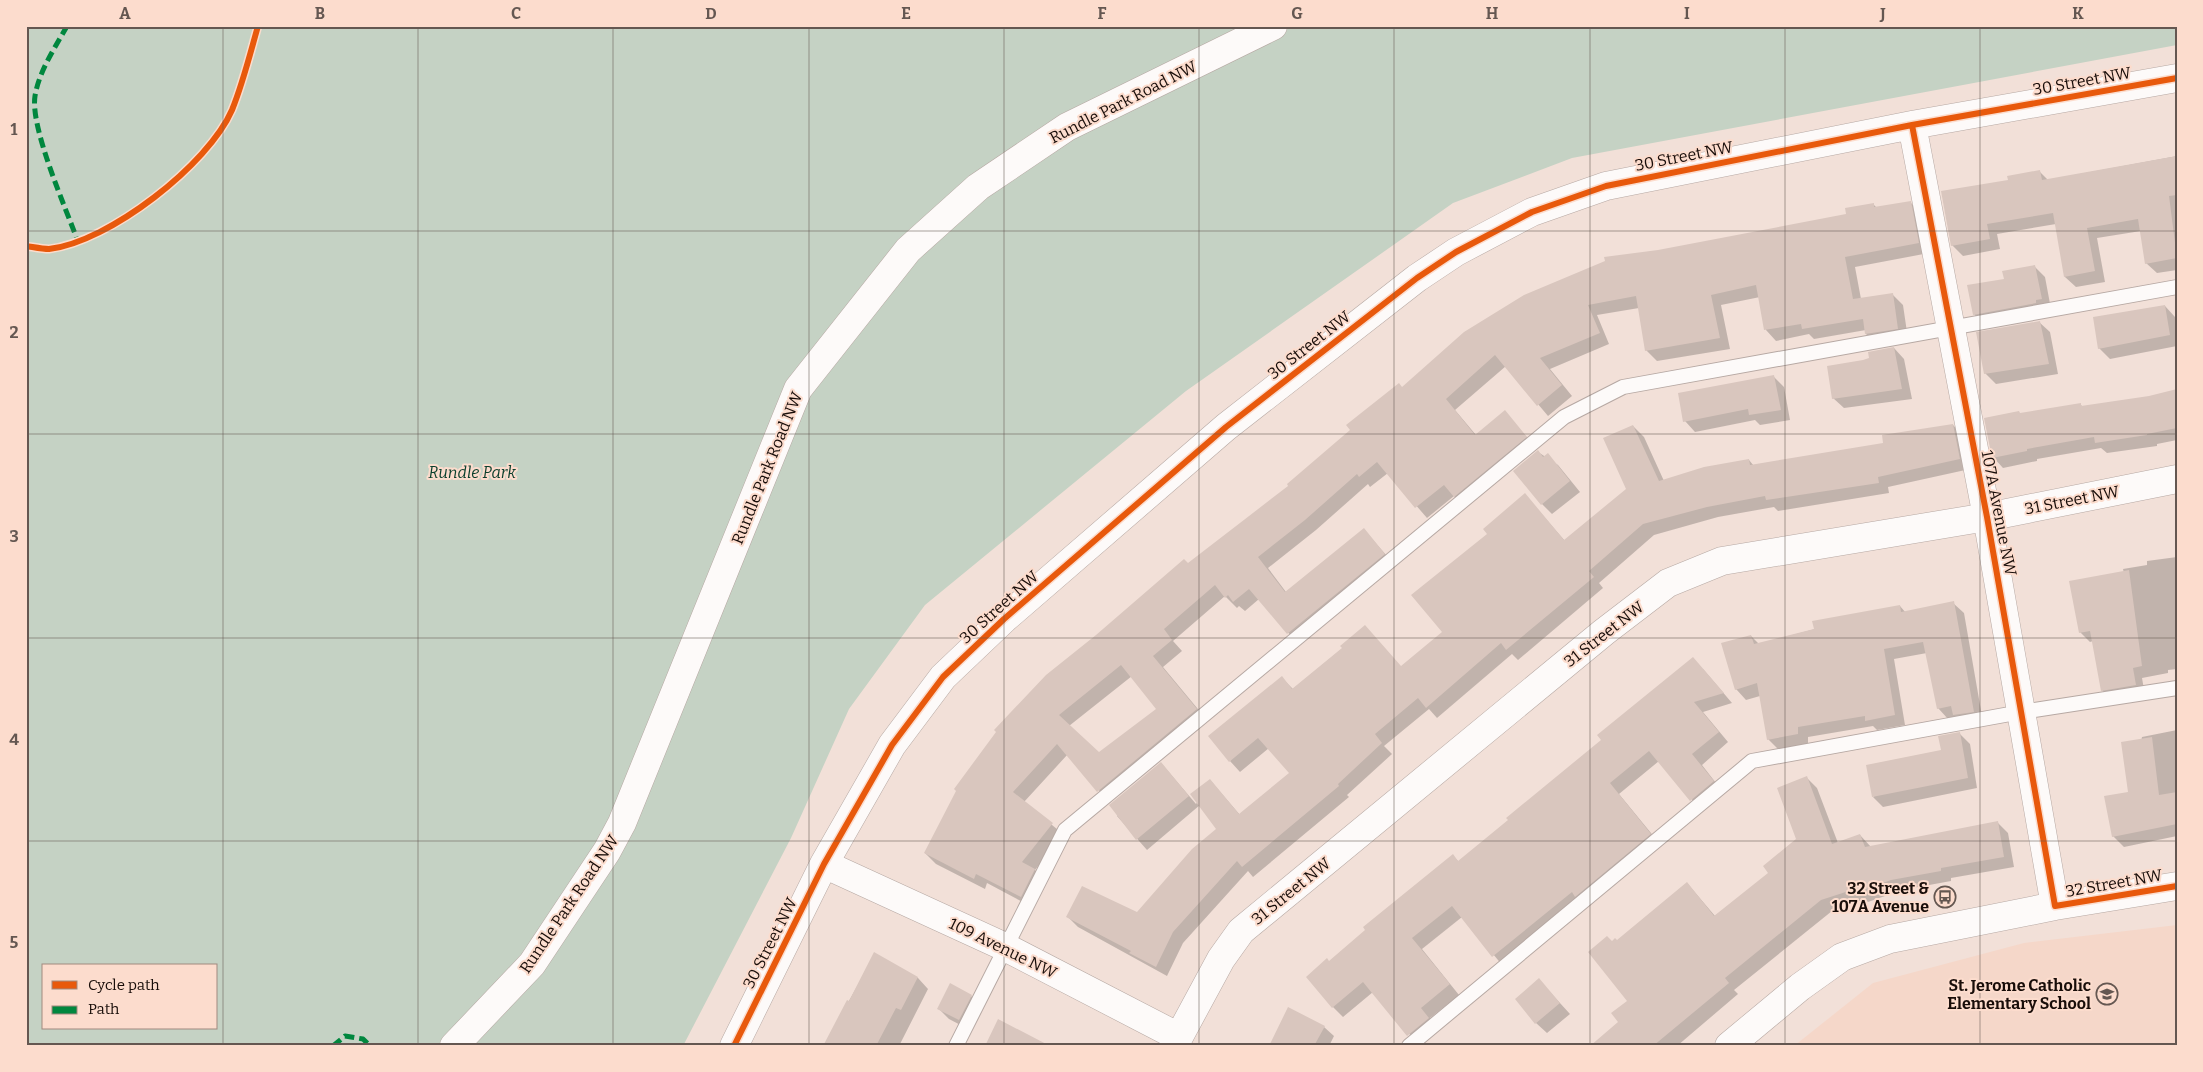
<svg xmlns="http://www.w3.org/2000/svg" width="2203" height="1072" viewBox="0 0 2203 1072" font-family="Bitter,serif">
	<style>
		.built { fill: #f5d7c9 }
		.green { fill: #c5d2c4; fill-rule: evenodd }
		.shadow { fill: #0003; fill-rule: evenodd }
		.building { fill: #d9c6be; fill-rule: evenodd }
		.lines { fill: none; stroke-linecap: round; stroke-linejoin: round }
		.service-casing { stroke: #b6a8a3; stroke-width: 16 }
		.minor-casing { stroke: #b6a8a3; stroke-width: 29 }
		.service { stroke: #fdfaf9; stroke-width: 14 }
		.minor { stroke: #fdfaf9; stroke-width: 28 }
		.quiet { stroke: #00873e; stroke-width: 5; stroke-dasharray: 10 5; stroke-linecap: butt }
		.cycleway-casing { stroke: #fcdccd; stroke-width: 9 }
		.cycleway { stroke: #e8590c; stroke-width: 6 }
		.grid { fill: none; stroke: #645751; stroke-width: 1; stroke-opacity: 0.55 }
		.labels { text-anchor: middle; dominant-baseline: central; stroke-width: 4; stroke-linejoin: round; paint-order: stroke }
		.street-label { font-size: 16px; fill: #180d09; stroke: #fcdccd }
		.park-label { font-size: 16px; font-style: italic; fill: #0a3e2c; stroke: #fcdccd }
		.poi-label { font-size: 16px; font-weight: bold; fill: #180d09; stroke: #fcdccd; text-anchor: end }
		.neatline { fill: none; stroke: #645751; stroke-width: 2 }
		.grid-label { font-size: 16px; text-anchor: middle; font-weight: bold; fill: #645751 }
	</style>
	<rect width="100%" height="100%" fill="#f2e0d8"/>
	<path class="built" d="M2177,925V1046H1794L1873,983L2024,943Z"/>
	<path class="green" d="M26,26H2177V45L1572,158L1453,203L1186,391L925,605L849,709L791,838L683,1046H26ZM44,966H216V1028H44Z"/>
	<path class="shadow" d="M2177,156V270L2157,273L2146,263L2141,231L2097,238L2105,282L2076,287L2065,277L2056,224L1997,234L2000,249L1963,256L1952,245L2009,181L2040,172L2048,180Z
		M1910,202L1921,213L1929,253L1855,267L1861,299L1892,294L1903,305L1908,339L1877,345L1866,334V330L1814,339L1809,334L1776,341L1766,330L1760,297L1721,305L1730,349L1657,361L1646,350L1639,308L1597,315L1609,344L1550,369L1572,396L1548,416L1506,366L1455,410L1476,435L1505,412L1536,448L1465,507L1454,496L1427,518L1388,473L1370,487L1368,484L1316,530L1268,568L1286,592L1364,530L1395,565L1298,644L1259,599L1245,611L1239,606L1237,608L1225,596L1173,641L1182,651L1163,667L1207,720L1109,802L1068,754L1024,802L1063,834L1035,870L1045,881L1032,907L987,883L985,889L936,864L925,853L1188,565L1290,486L1402,388L1658,251L1847,215L1873,204L1877,208ZM1132,676L1158,709L1099,754L1069,726Z
		M2034,266L2045,277L2051,309L1984,325L1974,314Z
		M2165,306L2175,317L2177,346L2110,359L2099,348Z
		M2039,322L2050,332L2058,374L1996,384L1985,373Z
		M1894,348L1904,359L1912,399L1844,408L1833,398L1870,359Z
		M1774,377L1784,387L1790,420L1760,425L1755,420L1695,432L1685,421Z
		M2177,391V440L2157,444V446L2107,453L2101,448L2037,459V461L2003,468L1993,457L2021,414L2080,404L2083,407L2149,397Z
		M1953,425L1964,436L1970,469L1888,487L1889,493L1778,511L1774,507L1718,517L1654,535L1599,583L1603,588L1518,660L1512,654L1437,718L1429,709L1384,746L1392,754L1347,795L1349,797L1253,877L1248,871L1183,943L1167,976L1078,927L1067,916L1137,913L1218,829L1200,805L1147,850L1117,816L1161,763L1196,804L1210,780L1240,815L1290,773L1269,748L1240,772L1230,761L1282,678L1293,689L1343,648L1365,627L1401,667L1444,633L1489,534L1525,495L1565,541L1628,489L1633,426L1644,437L1664,481L1749,460L1754,466L1885,444Z
		M1538,452L1558,465L1580,492L1552,514L1542,504Z
		M2177,557V669L2168,670V673L2142,678L2145,695L2112,700L2102,690L2093,641L2090,642L2080,632L2124,573L2123,569L2147,565V561Z
		M1953,603L1964,613L1983,722L1948,719L1938,708L1927,653L1894,659L1905,725L1877,730L1873,726L1808,737V744L1778,749L1768,739L1760,696L1746,700L1736,689L1751,636L1759,644L1900,606L1906,613Z
		M1703,669L1732,703L1703,712L1728,742L1702,765L1723,792L1701,810L1659,761L1619,794L1660,844L1503,966L1462,917L1422,949L1459,995L1430,1018L1439,1028L1419,1045L1373,992L1343,1017L1333,1007L1329,962L1453,856L1459,862Z
		M2177,730V836L2124,847L2113,836L2130,793L2142,737Z
		M1959,733L1970,744L1977,788L1883,807L1873,797L1942,751Z
		M1807,778L1817,788L1838,843L1860,835L1871,847L1997,822L2008,833L2014,867L1951,878V881L1902,890L1868,902L1865,899L1832,911L1734,990L1738,994L1677,1046H1592L1619,1022L1628,1001L1612,942L1617,941L1687,883L1715,916L1770,873L1798,839Z
		M875,954L918,978L928,989L899,1046H824Z
		M1539,980L1570,1014L1547,1033L1536,1023Z
		M971,996L982,1007L970,1030L949,1019L938,1008Z
		M1324,1027L1334,1036L1329,1046H1271Z"/>
	<path class="building" d="M2177,156V195L2169,196L2177,258L2145,264L2138,219L2087,228L2095,271L2064,277L2053,213L1987,224L1990,239L1951,246L1941,191L2008,180L2007,176L2040,170L2042,180Z
		M1911,201L1919,243L1845,257L1853,299L1893,293L1898,329L1865,334L1863,319L1802,329L1801,324L1764,330L1756,285L1711,295L1720,338L1645,351L1636,296L1588,305L1600,333L1540,358L1562,385L1537,406L1495,355L1446,399L1475,435L1505,410L1527,437L1454,497L1444,485L1415,508L1377,462L1359,477L1357,474L1305,520L1258,557L1285,592L1364,528L1385,554L1287,634L1249,589L1233,602L1228,595L1225,598L1215,585L1164,629L1172,640L1153,656L1197,709L1097,792L1057,744L1013,792L1053,823L1022,862L1035,869L1021,897L976,874L974,879L924,853L956,791L954,789L996,732L994,730L1046,675L1096,635L1184,559L1188,563L1288,486L1287,484L1350,430L1346,425L1399,383L1402,387L1464,332L1524,295L1605,261L1604,257L1658,250L1846,214L1845,208L1874,203V207ZM1121,665L1156,709L1099,752L1059,715Z
		M2035,265L2042,299L2036,300V303L1973,315L1967,285L2004,279L2002,271Z
		M2165,305L2170,335L2098,349L2093,317Z
		M2040,321L2049,364L1984,374L1976,332Z
		M1894,347L1902,389L1832,399L1827,366L1863,360L1869,358L1868,352Z
		M1774,375L1781,410L1749,415L1748,409L1683,422L1678,393Z
		M2177,389V428L2147,434V435L2095,443L2094,437L2027,449V451L1992,458L1984,418L2019,411L2020,413L2081,403V406L2149,396Z
		M1953,424L1960,459L1878,477L1879,483L1766,500L1765,496L1707,507L1643,524L1589,571L1594,577L1506,650L1501,643L1426,708L1418,698L1375,734L1382,743L1338,784L1339,786L1242,867L1237,861L1173,932L1156,967L1129,953L1131,951L1066,917L1082,886L1137,912L1192,849L1216,829L1190,794L1210,779L1239,814L1289,773L1258,738L1229,762L1208,736L1282,676L1292,689L1342,648L1340,646L1365,625L1401,666L1442,632L1411,595L1487,534L1483,529L1525,493L1564,540L1626,489L1603,438L1633,425L1659,481L1704,467L1749,459L1750,465L1883,443L1882,435Z
		M1538,450L1543,457L1548,453L1570,481L1541,505L1513,471Z
		M2129,570L2142,666L2133,668L2136,685L2101,691L2090,631L2079,633L2069,581Z
		M1954,601L1974,712L1953,715L1951,706L1937,709L1923,642L1884,649L1895,715L1865,721V716L1798,727V734L1767,740L1757,683L1735,690L1721,643L1751,635L1754,644L1814,629L1812,621L1900,605L1901,612Z
		M1693,657L1724,693L1694,702L1719,732L1692,754L1714,781L1690,801L1649,751L1610,783L1651,834L1575,897L1572,892L1492,957L1452,906L1412,938L1450,984L1421,1008L1429,1018L1407,1036L1363,982L1332,1008L1306,977L1327,958L1329,961L1365,930L1363,927L1453,854L1458,861L1508,820L1506,818L1601,740L1597,735Z
		M1960,732L1968,778L1872,797L1866,765L1941,750L1938,736Z
		M2152,737L2159,795L2177,792V824L2112,837L2104,796L2128,792L2121,742Z
		M1161,762L1189,796L1136,840L1109,805Z
		M1807,776L1832,844L1860,834L1865,847L1998,821L2004,857L1941,868V871L1891,880L1856,893L1855,889L1821,900L1725,978L1729,983L1653,1046H1590L1618,1022L1611,1013L1627,1001L1588,952L1607,936L1612,941L1615,938L1617,940L1687,882L1714,916L1768,873L1763,866L1796,839L1777,788Z
		M874,952L918,977L901,1010L896,1008L876,1046H823L847,1000L849,1001Z
		M1539,978L1560,1003L1535,1024L1515,999Z
		M950,983L972,995L959,1020L937,1009Z
		M1288,1007L1325,1026L1314,1046H1269Z
		M998,1019L1050,1046H985Z"/>
	<g class="lines">
		<g class="service-casing">
			<path id="service" d="M956,1046L1065,830L1564,417L1623,387L2177,287
				M1409,1046L1752,761L2021,712L2177,688"/>
		</g>
		<g class="minor-casing">
			<path id="minor" d="M1912,125L1987,517L2055,906
				M824,864L1005,947L1179,1037
				M454,1046L532,964L607,851L622,823L798,389L908,250L978,187L1067,127L1273,26
				M734,1046L824,864L892,745L943,677L1004,619L1226,427L1417,278L1456,252L1532,212L1606,186L1912,125L2177,78
				M1174,1046L1221,959L1241,931L1604,632L1668,583L1722,561L1987,517L2177,479
				M1729,1046L1800,987L1842,957L1890,939L2055,906L2177,886"/>
		</g>
		<use href="#service" class="service"/>
		<use href="#minor" class="minor"/>
		<path class="quiet" d="M67,26C55,48 39,71 35,96C30,128 66,208 78,242
			M333,1046L345,1036L363,1039L370,1046"/>
		<g class="cycleway-casing">
			<path id="cycleway" d="M1912,125L1987,517L2055,906L2177,886
				M26,246C33,247 42,249 49,249C109,242 208,165 232,110C243,83 250,54 258,26
				M734,1046L824,864L892,745L943,677L1004,619L1226,427L1417,278L1456,252L1532,212L1606,186L1912,125L2177,78"/>
		</g>
		<use href="#cycleway" class="cycleway"/>
	</g>
	<path class="grid" d="M223,26V1046M418,26V1046M613,26V1046M809,26V1046M1004,26V1046M1199,26V1046M1394,26V1046M1590,26V1046M1785,26V1046M1980,26V1046M26,231H2177M26,434H2177M26,638H2177M26,841H2177"/>
	<defs>
		<g id="bus-ring" transform="scale(1.125)"><circle r="9.5" fill="#fcdccd" stroke="#645751" stroke-width="1.5"/><path d="M-5-6H5V4H4V6H2V4H-2V6H-4V4H-5ZM-3.5-4V0h7V-4ZM-3.5 1.2v1.5H-2V1.2ZM2 1.2v1.5H3.5V1.2Z" fill="#645751"/></g>
		<g id="school-ring" transform="scale(1.125)"><circle r="9.5" fill="#fcdccd" stroke="#645751" stroke-width="1.5"/><path d="M0-5L7-2L0 1L-7-2ZM-4 1L0 2.5L4 1V4Q0 6-4 4Z" fill="#645751"/></g>
	</defs>
	<g fill-rule="evenodd">
		<use href="#bus-ring" x="1945" y="897"/>
		<use href="#school-ring" x="2107" y="994"/>
	</g>
	<g class="labels">
		<g class="street-label">
			<text transform="translate(2082 81) rotate(-10)">30 Street NW</text>
			<text transform="translate(1123 102) rotate(-27)">Rundle Park Road NW</text>
			<text transform="translate(1684 156) rotate(-11)">30 Street NW</text>
			<text transform="translate(1309 345) rotate(-38)">30 Street NW</text>
			<text transform="translate(767 468) rotate(-68)">Rundle Park Road NW</text>
			<text transform="translate(2072 500) rotate(-11)">31 Street NW</text>
			<text transform="translate(1999 513) rotate(79)">107A Avenue NW</text>
			<text transform="translate(999 607) rotate(-42)">30 Street NW</text>
			<text transform="translate(1604 634) rotate(-38)">31 Street NW</text>
			<text transform="translate(2114 883) rotate(-10)">32 Street NW</text>
			<text transform="translate(1291 891) rotate(-39)">31 Street NW</text>
			<text transform="translate(569 904) rotate(-56)">Rundle Park Road NW</text>
			<text transform="translate(770 943) rotate(-63)">30 Street NW</text>
			<text transform="translate(1003 948) rotate(26)">109 Avenue NW</text>
		</g>
		<g class="park-label">
			<text x="472" y="472">Rundle Park</text>
		</g>
		<g class="poi-label">
			<text x="1929" y="888">32 Street &amp;<tspan x="1929" dy="18">107A Avenue</tspan></text>
			<text x="2091" y="985">St. Jerome Catholic<tspan x="2091" dy="18">Elementary School</tspan></text>
		</g>
	</g>
	<rect width="2203" height="1072" fill="none" stroke="#fcdccd" stroke-width="55"/>
	<rect x="42" y="964" width="175" height="65" fill="#fcdccd" stroke="#a1897f"/>
	<rect x="52" y="981" width="25" height="8" fill="#e8590c" stroke="#a1897f"/>
	<text x="88" y="990" font-size="15" fill="#180d09">Cycle path</text>
	<rect x="52" y="1006" width="25" height="8" fill="#00873e" stroke="#a1897f"/>
	<text x="88" y="1014" font-size="15" fill="#180d09">Path</text>
	<rect x="28" y="28" width="2148" height="1016" class="neatline"/>
	<g class="grid-label">
		<text x="125" y="19">A</text>
		<text x="320" y="19">B</text>
		<text x="516" y="19">C</text>
		<text x="711" y="19">D</text>
		<text x="906" y="19">E</text>
		<text x="1102" y="19">F</text>
		<text x="1297" y="19">G</text>
		<text x="1492" y="19">H</text>
		<text x="1687" y="19">I</text>
		<text x="1883" y="19">J</text>
		<text x="2078" y="19">K</text>
		<text x="14" y="135">1</text>
		<text x="14" y="338">2</text>
		<text x="14" y="542">3</text>
		<text x="14" y="745">4</text>
		<text x="14" y="948">5</text>
	</g>
</svg>
